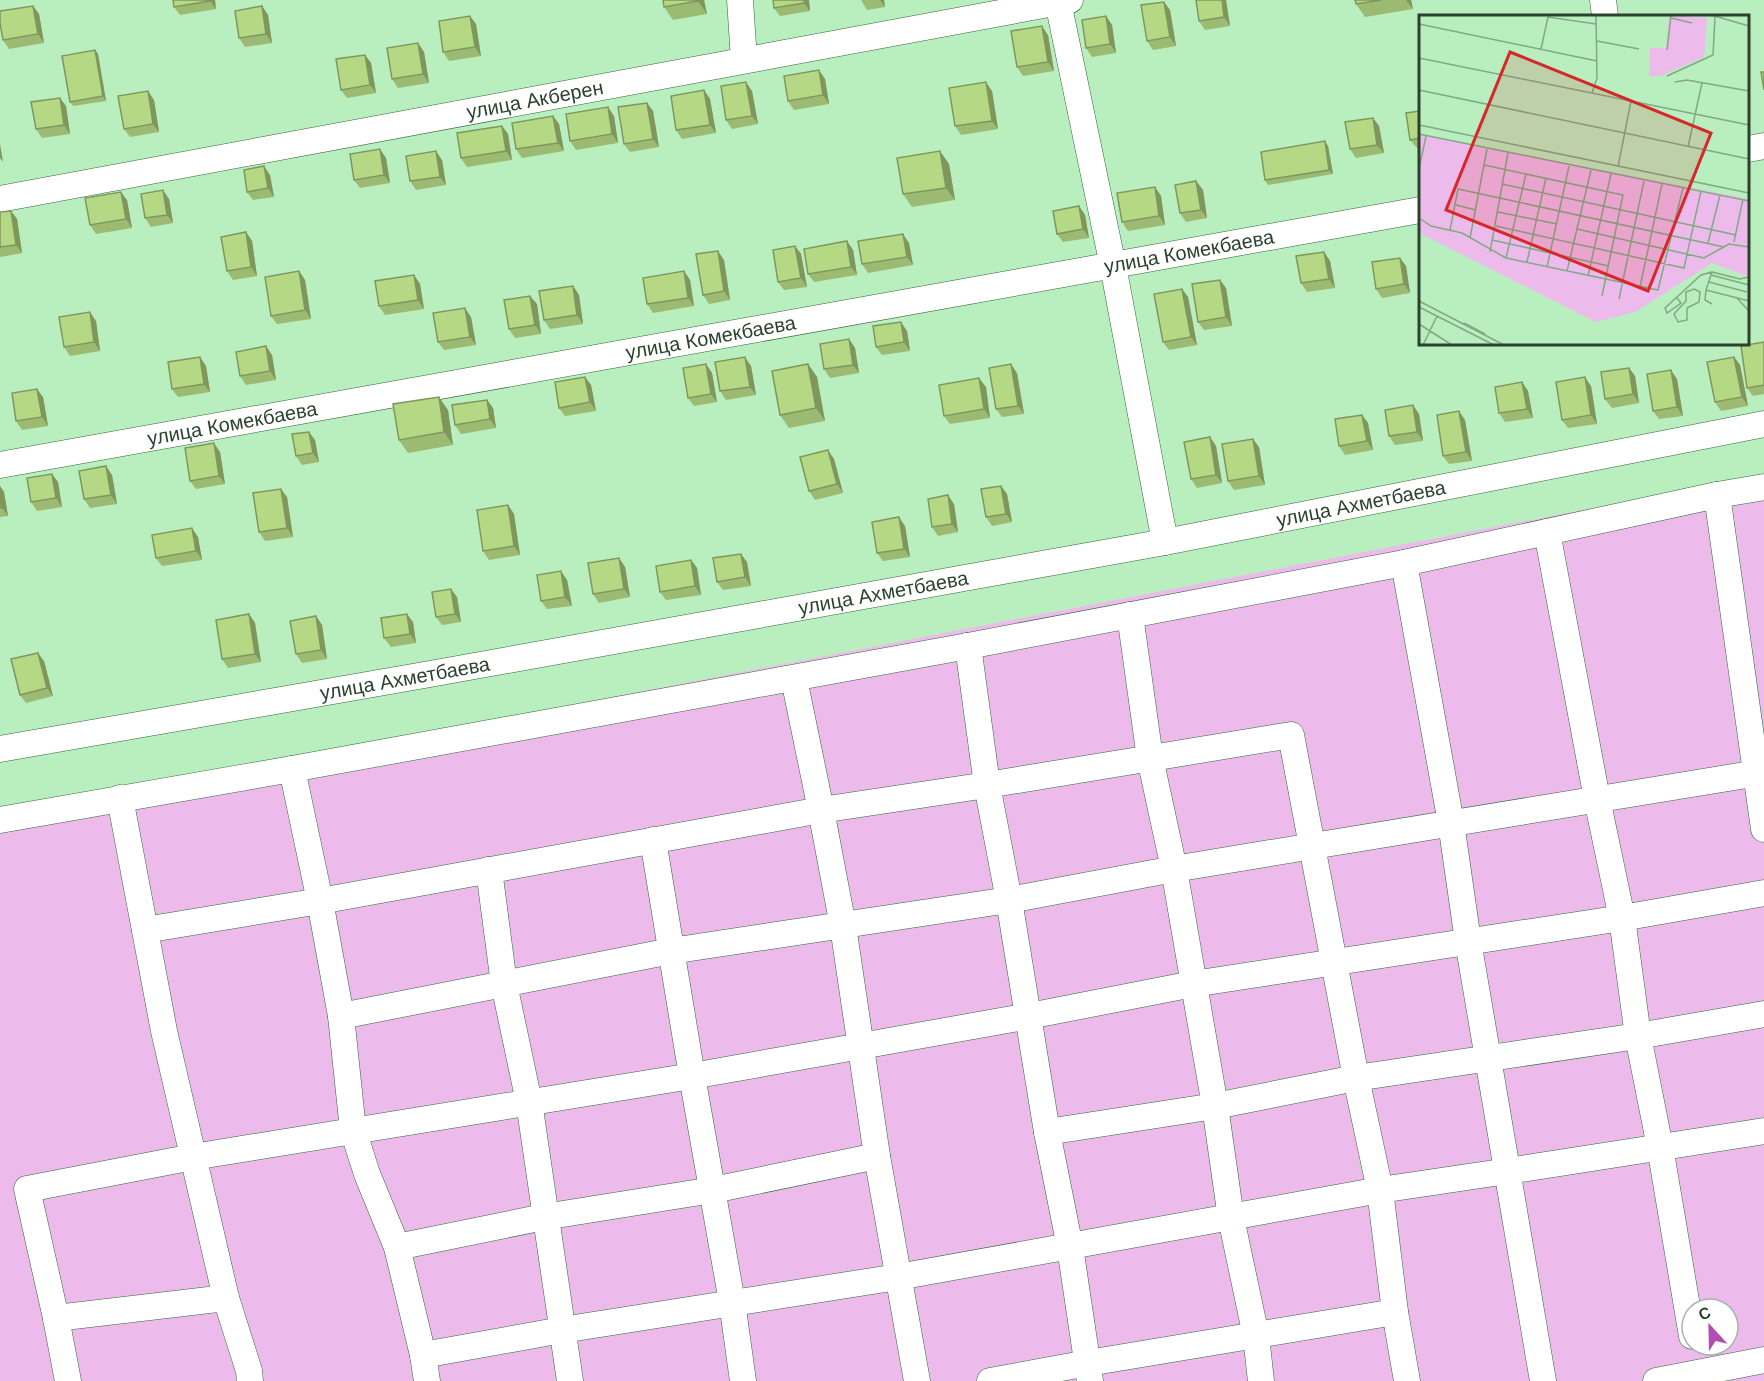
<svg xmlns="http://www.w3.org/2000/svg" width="1764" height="1381" viewBox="0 0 1764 1381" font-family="Arial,sans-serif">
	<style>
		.green { fill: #edbbeb; fill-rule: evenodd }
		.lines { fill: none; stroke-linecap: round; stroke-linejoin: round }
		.minor-casing { stroke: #33643b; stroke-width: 27 }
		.minor { stroke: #fff; stroke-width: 26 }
		.wall { fill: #9cba72 }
		.shaded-wall { fill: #7f975d }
		.building { fill: #b5d885; stroke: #7f975d; stroke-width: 1.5 }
		.labels { text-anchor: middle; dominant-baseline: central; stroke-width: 4.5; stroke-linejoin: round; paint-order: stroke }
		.street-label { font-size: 20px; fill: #2c422f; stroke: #fff }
		.inset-road { fill: none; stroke: #81a985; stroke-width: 1.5 }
		.view { fill: #d62828; fill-opacity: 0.15; stroke: #d62828; stroke-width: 3 }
		.inset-edge { fill: none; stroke: #2c422f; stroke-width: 3 }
	</style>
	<rect width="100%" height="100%" fill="#b9eebe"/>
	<path class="green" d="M1764,475V1381H0V815ZM1692,1309H1728V1345H1692Z"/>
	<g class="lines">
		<g class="minor-casing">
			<g id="minor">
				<path d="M740,0L744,60"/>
				<path d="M1603,0L1605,16"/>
				<path d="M1058,2L1113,266L1165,542"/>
				<path d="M1748,149L1764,146"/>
				<path id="s1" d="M0,199L1070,0"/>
				<path id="s2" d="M0,465L1420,210"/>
				<path d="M1717,495L1764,829"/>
				<path d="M1547,532L1597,799L1622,918L1638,1036L1660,1147L1692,1336"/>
				<path d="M1404,563L1451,823L1468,941L1543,1381"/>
				<path d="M1130,615L1150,758L1174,869L1215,1106L1231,1218L1256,1336L1261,1381"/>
				<path d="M968,646L987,785L1009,900L1047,1132L1070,1247L1090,1381"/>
				<path d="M794,679L821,810L843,926L877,1156L917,1381"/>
				<path id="s3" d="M0,749L430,674L1165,542L1764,424"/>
				<path d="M292,769L320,901L341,1016L353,1130L367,1174L397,1247L423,1355L427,1381"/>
				<path d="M120,798L164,1031L226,1298L249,1371L250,1381"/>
				<path d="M0,820L292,769L968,646L1404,563L1717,495L1764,487"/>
				<path d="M653,840L692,1076L732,1302L743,1381"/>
				<path d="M489,870L504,984L529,1102L570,1381"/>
				<path d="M145,930L320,901L821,810L987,785L1291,735L1356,1078L1380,1190L1395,1312L1407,1381"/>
				<path d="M341,1016L671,951L1009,900L1174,869L1313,846L1764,772"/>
				<path d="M1047,1132L1215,1106L1356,1078L1638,1036L1764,1014"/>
				<path d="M397,1247L544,1217L713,1190L877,1156"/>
				<path d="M56,1318L226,1298"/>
				<path d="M423,1355L562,1330L898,1277L1380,1190L1508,1171L1764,1131"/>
				<path d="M68,1381L56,1318L27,1189L193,1157L692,1076L861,1046L1029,1016L1193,984L1622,918L1764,893"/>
				<path d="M990,1381L1088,1363L1395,1312"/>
				<path d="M1656,1381L1764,1360"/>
			</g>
		</g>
		<use href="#minor" class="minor"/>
	</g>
	<path class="wall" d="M215,0L216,9L180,15L174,7Z
		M663,0H704L707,14L673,20L664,7Z
		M773,0H809L810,11L780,16L774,8Z
		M861,0H884L885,7L867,10Z
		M1196,0H1226L1230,26L1205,30L1199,21Z
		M1355,0H1411L1413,9L1365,17L1356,4Z
		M1164,2L1170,10L1176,46L1153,50L1147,41Z
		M33,6L39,14L44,43L9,49L3,40Z
		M262,6L268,15L272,43L245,47L239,38Z
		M1106,16L1112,25L1116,53L1092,57L1086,48Z
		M476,24L481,56L449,61L443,52Z
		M1048,35L1054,71L1023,76L1017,67Z
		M418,43L424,52L429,83L398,88L392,79Z
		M95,50L98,54L106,101L73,106L70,102Z
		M365,55L371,63L376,93L347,98L341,90Z
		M825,79L829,104L794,110L788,101Z
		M704,90L710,99L716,133L682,139L676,130Z
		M752,91L758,124L732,129L726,120Z
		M992,91L998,129L961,135L955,126Z
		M154,100L159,132L130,137L124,129Z
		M647,103L653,111L659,147L630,152L624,144Z
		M66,106L70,134L42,138L36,129Z
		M1420,111V148H1417L1410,140Z
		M553,116L559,124L564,151L522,158L516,149Z
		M614,116L618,143L576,150L570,141Z
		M1373,118L1379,126L1384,153L1356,158L1350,149Z
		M502,126L508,134L512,160L467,167L461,158Z
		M1328,146L1333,174L1268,185L1265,180Z
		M386,158L390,183L360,188L354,180Z
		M442,160L446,185L416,190L410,181Z
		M949,164L955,200L912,207L903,194Z
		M270,175L274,197L253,200L247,192Z
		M1196,181L1203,190L1207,218L1186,222L1180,213Z
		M1155,187L1161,196L1165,225L1128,231L1122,222Z
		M169,199L173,223L151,227L145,218Z
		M127,200L132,228L96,234L90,225Z
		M1079,206L1085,215L1089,238L1063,242L1057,234Z
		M11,211L17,219L22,253L0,257V212Z
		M246,232L252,241L257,276L233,280L227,271Z
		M847,241L853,250L857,275L814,282L808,274Z
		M909,243L913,265L868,273L862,264Z
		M795,246L801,254L807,287L784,290L778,282Z
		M1324,252L1330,261L1335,288L1307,292L1301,283Z
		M1400,258L1406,266L1410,293L1382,298L1376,289Z
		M724,260L730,300L709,304L703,295Z
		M299,271L305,280L311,319L277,324L271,316Z
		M684,271L690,280L694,306L653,313L647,304Z
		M414,275L420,284L424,309L385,315L379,306Z
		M573,286L579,295L583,324L550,329L544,320Z
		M1226,288L1232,326L1204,330L1198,322Z
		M1182,289L1188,297L1197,345L1169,350L1163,342Z
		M537,304L541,334L515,338L509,329Z
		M471,317L476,345L444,350L438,342Z
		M96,321L100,351L70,356L64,347Z
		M907,331L910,351L882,355L876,347Z
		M849,339L855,348L859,373L830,378L824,369Z
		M1764,342V394L1753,396L1747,388Z
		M272,355L276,380L246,385L240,376Z
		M1734,357L1740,365L1748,406L1721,411L1715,402Z
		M706,364L712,373L717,402L694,406L688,398Z
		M808,364L817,377L825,421L789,428L780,415Z
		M206,366L210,392L178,397L172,389Z
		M751,366L756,395L726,400L720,391Z
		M1629,368L1635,376L1639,403L1612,408L1605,399Z
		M1017,373L1024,414L1002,417L996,409Z
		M585,377L591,385L596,411L565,416L559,408Z
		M1677,379L1683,416L1659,419L1653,411Z
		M1522,382L1528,391L1533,418L1505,422L1499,413Z
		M1591,386L1597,424L1568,428L1562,420Z
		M986,387L990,418L950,424L944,416Z
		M43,397L48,426L22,430L16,421Z
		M487,400L493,408L496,428L461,434L455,425Z
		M448,410L453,445L408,453L399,440Z
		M1419,414L1423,441L1395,445L1389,436Z
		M1362,415L1368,423L1373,450L1345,455L1339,446Z
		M1465,420L1472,461L1449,464L1443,456Z
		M1210,437L1216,446L1222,483L1197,488L1191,479Z
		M315,440L319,462L302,465L296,456Z
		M1259,447L1265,485L1234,490L1228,481Z
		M220,452L225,484L196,489L190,481Z
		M834,459L843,493L815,500L809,491Z
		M112,475L117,504L90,508L84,499Z
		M58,482L62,507L37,511L31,502Z
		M0,486L4,492L8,516L0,517Z
		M1001,486L1007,494L1012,522L992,526L986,517Z
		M287,497L293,537L265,541L259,532Z
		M954,504L958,532L938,536L932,527Z
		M508,505L514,514L520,555L489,560L483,551Z
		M905,526L910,557L883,561L877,553Z
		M198,537L202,560L162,566L156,558Z
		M619,558L625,567L630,597L599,603L593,594Z
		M691,560L697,568L701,595L666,600L660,592Z
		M747,562L751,586L723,590L717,582Z
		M567,580L572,606L547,609L541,601Z
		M457,597L461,622L442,625L436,617Z
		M249,614L255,623L261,662L228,668L222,659Z
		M316,616L322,625L327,659L302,663L296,654Z
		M413,622L416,643L391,647L384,638Z
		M44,661L53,696L26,703L20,695Z"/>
	<path class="shaded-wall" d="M210,0H215L216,9L210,1Z
		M697,0H704L707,14L698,1Z
		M804,0H809L810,11L804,3Z
		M880,0H884L885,7Z
		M1222,0H1226L1230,26L1224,17Z
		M1406,0H1411L1413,9Z
		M1164,2L1170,10L1176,46L1170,37Z
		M33,6L39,14L44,43L38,34Z
		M262,6L268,15L272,43L266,34Z
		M470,16L476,24L481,56L475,47Z
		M1106,16L1112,25L1116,53L1110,44Z
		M1042,26L1048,35L1054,71L1048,62Z
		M418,43L424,52L429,83L423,74Z
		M95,50L98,54L106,101L103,96Z
		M365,55L371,63L376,93L370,85Z
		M819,70L825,79L829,104L823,95Z
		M746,82L752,91L758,124L752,116Z
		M986,82L992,91L998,129L992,121Z
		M704,90L710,99L716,133L710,125Z
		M148,91L154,100L159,132L153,124Z
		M60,98L66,106L70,134L64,125Z
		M647,103L653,111L659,147L653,139Z
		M608,107L614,116L618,143L612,134Z
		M553,116L559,124L564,151L558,143Z
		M1373,118L1379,126L1384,153L1377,145Z
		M502,126L508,134L512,160L506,151Z
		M1325,141L1328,146L1333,174L1329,170Z
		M0,144L3,162L0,158Z
		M380,149L386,158L390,183L384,175Z
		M436,151L442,160L446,185L440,177Z
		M940,151L949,164L955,200L946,188Z
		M264,166L270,175L274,197L268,188Z
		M1196,181L1203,190L1207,218L1201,210Z
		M1155,187L1161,196L1165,225L1159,216Z
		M163,190L169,199L173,223L167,215Z
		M121,192L127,200L132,228L126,219Z
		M1079,206L1085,215L1089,238L1083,229Z
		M11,211L17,219L22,253L16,245Z
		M246,232L252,241L257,276L251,267Z
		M903,234L909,243L913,265L907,257Z
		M847,241L853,250L857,275L851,267Z
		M795,246L801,254L807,287L801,278Z
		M718,251L724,260L730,300L724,291Z
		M1324,252L1330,261L1335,288L1329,279Z
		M1400,258L1406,266L1410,293L1404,284Z
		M299,271L305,280L311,319L305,310Z
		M684,271L690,280L694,306L688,298Z
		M414,275L420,284L424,309L418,300Z
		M1220,280L1226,288L1232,326L1226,317Z
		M573,286L579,295L583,324L577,315Z
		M1182,289L1188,297L1197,345L1191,337Z
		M530,296L537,304L541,334L535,325Z
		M465,308L471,317L476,345L470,337Z
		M90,312L96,321L100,351L94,342Z
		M901,322L907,331L910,351L904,342Z
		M849,339L855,348L859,373L853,365Z
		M266,346L272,355L276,380L270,371Z
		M200,357L206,366L210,392L204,384Z
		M745,357L751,366L756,395L750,387Z
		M1734,357L1740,365L1748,406L1742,397Z
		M706,364L712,373L717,402L711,394Z
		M808,364L817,377L825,421L816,408Z
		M1011,364L1017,373L1024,414L1018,406Z
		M1629,368L1635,376L1639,403L1633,394Z
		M1671,370L1677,379L1683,416L1677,407Z
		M585,377L591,385L596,411L590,402Z
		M1585,377L1591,386L1597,424L1591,415Z
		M979,378L986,387L990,418L984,409Z
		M1522,382L1528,391L1533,418L1527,409Z
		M37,389L43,397L48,426L42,417Z
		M439,397L448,410L453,445L444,432Z
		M487,400L493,408L496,428L490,419Z
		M1413,405L1419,414L1423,441L1417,432Z
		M1459,411L1465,420L1472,461L1466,452Z
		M1362,415L1368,423L1373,450L1367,441Z
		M309,432L315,440L319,462L313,453Z
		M1210,437L1216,446L1222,483L1216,475Z
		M1253,439L1259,447L1265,485L1259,476Z
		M214,443L220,452L225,484L219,476Z
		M828,450L834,459L843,493L837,484Z
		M106,466L112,475L117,504L111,495Z
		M52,474L58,482L62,507L56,498Z
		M0,486L4,492L8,516L2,508L0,495Z
		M1001,486L1007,494L1012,522L1006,514Z
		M281,489L287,497L293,537L287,528Z
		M948,495L954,504L958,532L952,524Z
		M508,505L514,514L520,555L514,546Z
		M899,517L905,526L910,557L904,549Z
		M192,528L198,537L202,560L196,551Z
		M741,554L747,562L751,586L745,577Z
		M619,558L625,567L630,597L624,589Z
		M691,560L697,568L701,595L695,586Z
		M561,571L567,580L572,606L565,597Z
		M451,589L457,597L461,622L455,614Z
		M249,614L255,623L261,662L255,654Z
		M407,614L413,622L416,643L410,634Z
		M316,616L322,625L327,659L321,650Z
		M38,653L44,661L53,696L47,688Z"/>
	<path class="building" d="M173,0H210V1L174,7Z
		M663,0H697L698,1L664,7Z
		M773,0H804V3L774,8Z
		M1196,0H1222L1224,17L1199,21Z
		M1355,0H1382L1356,4Z
		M1164,2L1170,37L1147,41L1141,5Z
		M33,6L38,34L3,40L0,23V11Z
		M262,6L266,34L239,38L235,11Z
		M470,16L475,47L443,52L439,21Z
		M1106,16L1110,44L1086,48L1082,20Z
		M1042,26L1048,62L1017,67L1011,31Z
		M418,43L423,74L392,79L387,48Z
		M95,50L103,96L70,102L62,56Z
		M365,55L370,85L341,90L336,59Z
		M819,70L823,95L788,101L784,76Z
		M1761,72H1764V90Z
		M746,82L752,116L726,120L721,86Z
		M986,82L992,121L955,126L949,88Z
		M704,90L710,125L676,130L671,96Z
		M148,91L153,124L124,129L118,96Z
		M60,98L64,125L36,129L31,102Z
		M647,103L653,139L624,144L618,107Z
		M608,107L612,134L570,141L566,114Z
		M1420,111V138L1410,140L1406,113Z
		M553,116L558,143L516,149L512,123Z
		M1373,118L1377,145L1350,149L1345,122Z
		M502,126L506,151L461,158L457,133Z
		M1325,141L1329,170L1265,180L1261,152Z
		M380,149L384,175L354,180L350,154Z
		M436,151L440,177L410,181L406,156Z
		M940,151L946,188L903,194L897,158Z
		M264,166L268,188L247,192L244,170Z
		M1196,181L1201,210L1180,213L1175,185Z
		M1155,187L1159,216L1122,222L1117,193Z
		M163,190L167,215L145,218L141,194Z
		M121,192L126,219L90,225L85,198Z
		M1079,206L1083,229L1057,234L1053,211Z
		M11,211L16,245L0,247V212Z
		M246,232L251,267L227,271L221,237Z
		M903,234L907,257L862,264L858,241Z
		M847,241L851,267L808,274L804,249Z
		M795,246L801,278L778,282L773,250Z
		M718,251L724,291L703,295L696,254Z
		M1324,252L1329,279L1301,283L1296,256Z
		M1400,258L1404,284L1376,289L1372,262Z
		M299,271L305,310L271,316L265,277Z
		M684,271L688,298L647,304L643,278Z
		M414,275L418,300L379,306L375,281Z
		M1220,280L1226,317L1198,322L1192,284Z
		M573,286L577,315L544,320L539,291Z
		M1182,289L1191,337L1163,342L1154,294Z
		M530,296L535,325L509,329L504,300Z
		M465,308L470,337L438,342L433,313Z
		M90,312L94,342L64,347L59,317Z
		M901,322L904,342L876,347L873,326Z
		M849,339L853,365L824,369L820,344Z
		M1764,342V385L1747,388L1741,346Z
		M266,346L270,371L240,376L236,352Z
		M200,357L204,384L172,389L168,362Z
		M745,357L750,387L720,391L715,362Z
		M1734,357L1742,397L1715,402L1707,362Z
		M706,364L711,394L688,398L683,368Z
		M808,364L816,408L780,415L772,371Z
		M1011,364L1018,406L996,409L989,368Z
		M1629,368L1633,394L1605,399L1601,372Z
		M1671,370L1677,407L1653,411L1647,374Z
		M585,377L590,402L559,408L555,382Z
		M1585,377L1591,415L1562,420L1556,382Z
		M979,378L984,409L944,416L939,385Z
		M1522,382L1527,409L1499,413L1495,387Z
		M37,389L42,417L16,421L12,393Z
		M439,397L444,432L399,440L393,404Z
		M487,400L490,419L455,425L452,405Z
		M1413,405L1417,432L1389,436L1385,410Z
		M1459,411L1466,452L1443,456L1437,415Z
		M1362,415L1367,441L1339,446L1335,419Z
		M309,432L313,453L296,456L292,434Z
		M1210,437L1216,475L1191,479L1184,442Z
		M1253,439L1259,476L1228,481L1222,444Z
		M214,443L219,476L190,481L185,448Z
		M828,450L837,484L809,491L800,457Z
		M106,466L111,495L84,499L79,471Z
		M52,474L56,498L31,502L27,478Z
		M1001,486L1006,514L986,517L981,489Z
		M281,489L287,528L259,532L253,493Z
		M0,495L2,508H0Z
		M948,495L952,524L932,527L928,499Z
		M508,505L514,546L483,551L477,510Z
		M899,517L904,549L877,553L872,522Z
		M192,528L196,551L156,558L152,535Z
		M741,554L745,577L717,582L713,558Z
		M619,558L624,589L593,594L588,563Z
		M691,560L695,586L660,592L656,566Z
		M561,571L565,597L541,601L537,575Z
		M451,589L455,614L436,617L432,592Z
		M249,614L255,654L222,659L216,620Z
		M407,614L410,634L384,638L381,618Z
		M316,616L321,650L296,654L290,621Z
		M38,653L47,688L20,695L11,659Z"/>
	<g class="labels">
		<g class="street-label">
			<text stroke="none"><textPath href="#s1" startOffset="544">улица Акберен</textPath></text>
			<text stroke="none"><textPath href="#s2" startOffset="1208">улица Комекбаева</textPath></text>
			<text stroke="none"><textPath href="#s2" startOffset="722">улица Комекбаева</textPath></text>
			<text stroke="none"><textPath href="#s2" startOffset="236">улица Комекбаева</textPath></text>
			<text stroke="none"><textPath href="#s3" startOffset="1383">улица Ахметбаева</textPath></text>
			<text stroke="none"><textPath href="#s3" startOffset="897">улица Ахметбаева</textPath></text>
			<text stroke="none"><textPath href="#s3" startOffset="411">улица Ахметбаева</textPath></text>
		</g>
	</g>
	<g transform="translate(1419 15)">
		<rect width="330" height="330" fill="#b9eebe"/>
		<path d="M250,0L288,3L285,42L241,61H230L231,33H247ZM0,119L330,184V262L293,248L216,297L177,307L0,218Z" fill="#edbbeb"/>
		<path class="inset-road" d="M292,0L330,11M252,3L273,8M0,9L178,46M178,26L220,34M122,34L129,2L177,9M248,35L252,0M0,43L330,110M248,61L294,40L296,2M256,67L268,65L330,76M0,75L330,144M173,78L178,63L177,0M0,110L330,178M0,119L330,186M269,132L283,68M65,150L204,180L183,281M199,152L212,86M0,154L7,121M83,169L317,220M37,190L57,195M79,197L138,209M0,203L12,211L43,218L87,243L239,275L264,173M77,211L265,253L282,176M158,214L285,243L310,229L330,232M31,215L39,174L305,232M51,223L68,134M73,225L190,251M315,227L324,184M289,228L301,180M71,237L89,138M87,243L107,159M108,247L127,163M128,252L150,151M148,256L172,155M292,260L330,270M169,261L192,159M330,262L321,264L293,257L287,275L330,286M290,267L328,277M221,272L243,169M275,274L281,277L280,287L268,293V305L259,307L255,299L267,286V277ZM287,275L286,285L293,289M317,282L330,296M258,283L262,288L248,298L246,293L282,260L293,257M200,284L225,166M0,286L85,330M0,292L75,330M45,308L66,319M0,309L33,330M4,330L18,301"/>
		<path class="view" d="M91,37L292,118L229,276L27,195Z"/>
		<rect width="330" height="330" class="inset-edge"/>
	</g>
	<g transform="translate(1710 1327) rotate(338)"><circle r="28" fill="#ffffff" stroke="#abb3ac" stroke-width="1.5"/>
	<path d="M0-4.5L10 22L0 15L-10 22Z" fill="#b34db3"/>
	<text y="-9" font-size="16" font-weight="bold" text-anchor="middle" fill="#2c422f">С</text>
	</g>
</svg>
